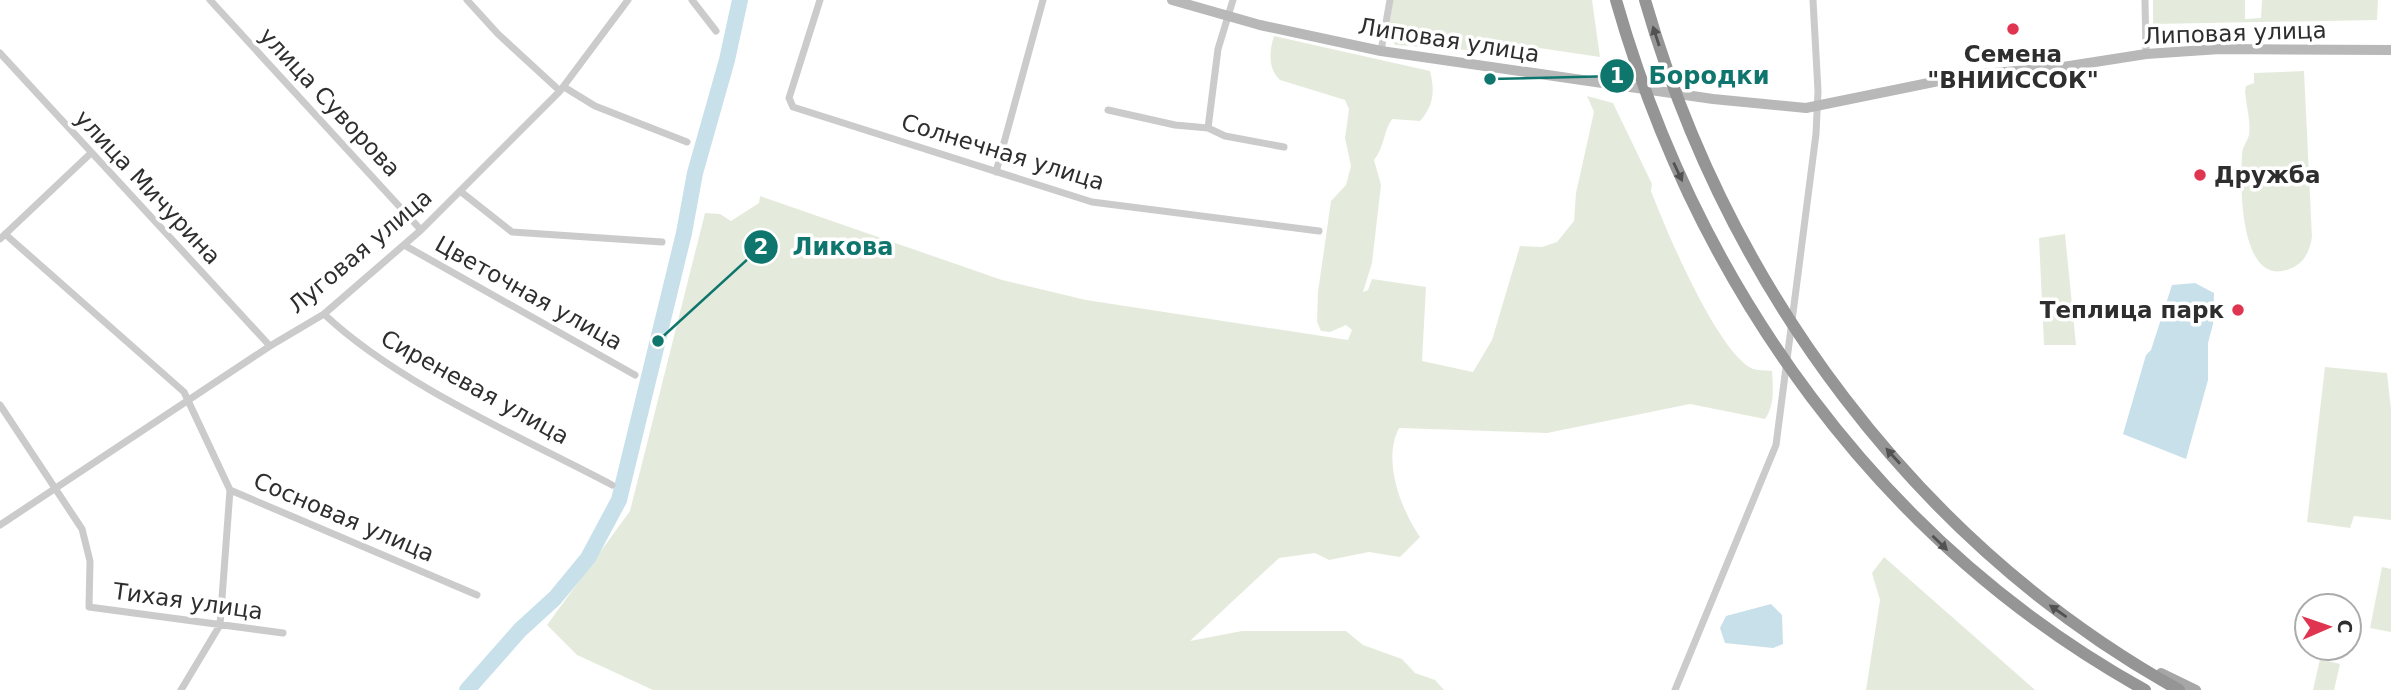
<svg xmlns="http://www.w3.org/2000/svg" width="2391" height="690" viewBox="0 0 2391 690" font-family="'DejaVu Sans',sans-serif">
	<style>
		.green { fill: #e5ebdc }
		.water { fill: #c8e0ea }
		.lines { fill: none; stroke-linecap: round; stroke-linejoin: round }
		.river { stroke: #c8e0ea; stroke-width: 16 }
		.street { stroke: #cbcbcb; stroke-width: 7 }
		.secondary { stroke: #b8b8b8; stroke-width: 10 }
		.primary { stroke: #a6a6a6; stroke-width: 10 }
		.highway { stroke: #959595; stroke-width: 12 }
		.oneway { fill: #525252 }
		.poi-dot { fill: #e03550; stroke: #fff; stroke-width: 2.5 }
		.labels { text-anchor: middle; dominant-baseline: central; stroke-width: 7; stroke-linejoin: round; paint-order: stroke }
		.street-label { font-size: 23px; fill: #2e2e2e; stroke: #fff }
		.poi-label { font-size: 23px; font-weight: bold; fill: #2e2e2e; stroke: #fff }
		.leader { fill: none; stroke: #0f766e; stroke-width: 2.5 }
		.callout-dot { fill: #0f766e; stroke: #fff; stroke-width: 2.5 }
		.mark-label { font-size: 21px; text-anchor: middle; font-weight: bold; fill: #fff }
		.callout-label { font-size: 24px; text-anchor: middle; font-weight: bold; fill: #0f766e; stroke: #fff; stroke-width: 7; stroke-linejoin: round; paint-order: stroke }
	</style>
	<rect width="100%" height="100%" fill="#fff"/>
	<path class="green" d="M1393,0H1592L1600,57L1512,44V53L1395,45L1388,34Z
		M2153,0H2245V19L2261,18L2262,0H2378L2377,20L2153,24Z
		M1274,36L1430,71C1435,91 1434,105 1420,121L1392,119C1383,132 1385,146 1374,160L1381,185L1372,263L1363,292L1368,290L1372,279L1426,287L1422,361L1473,372L1492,340L1520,246L1542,247L1557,242L1574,221L1576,193L1594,112L1587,96L1613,103L1652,184L1651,191C1666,230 1716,349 1751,368C1756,371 1766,370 1772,371C1773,386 1775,406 1765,419L1690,404L1547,433L1399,428C1382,461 1401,509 1420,537L1400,557L1369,552L1329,560L1315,553L1279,558L1190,641L1242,631H1346L1363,645L1402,659L1415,673L1435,680L1444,690H653L577,655L547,625L630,511L705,213L720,214L731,221L759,203L760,196L1002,280L1086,300L1348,340L1352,330L1346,325L1330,332L1321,331L1317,322L1318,292L1331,201L1346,185L1351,166L1345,138L1349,109L1345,100L1280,80C1268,69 1269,51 1274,36Z
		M2304,71L2312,237C2310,250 2305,262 2292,268C2239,292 2240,184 2242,155C2242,147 2247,142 2249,135C2251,122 2246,104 2245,91L2246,86L2254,83V73Z
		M2065,234L2076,345H2044L2039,238Z
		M2325,367L2387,373L2391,409V520L2354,516L2350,528L2307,522Z
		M1884,557L2035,690H1866L1880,600L1872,573Z
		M2382,567L2391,569V632L2370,628Z
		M2320,659L2340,664L2334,690H2313Z"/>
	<path class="water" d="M2195,283L2214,293L2213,324L2208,343V380L2186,459L2123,434L2146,355L2151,350L2172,285Z
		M1771,604L1782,615L1783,644L1773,648L1725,643L1720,628L1726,616Z"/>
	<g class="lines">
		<path class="river" d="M467,690L520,630L555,598L588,558L619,500L684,233L695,173L727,60L740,0"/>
		<path class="street" d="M210,0L421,230
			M467,0L498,34L560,91
			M692,0L716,31
			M820,0L789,98L793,107L1092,202L1319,231
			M2145,0L2146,54
			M1381,51L1390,0
			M0,53L270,346
			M564,87L595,106L687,142
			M1108,110L1175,125L1208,128L1225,136L1284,147
			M1208,128L1218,49L1233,0
			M996,172L1043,0
			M460,191L512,232L662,242
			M5,234L184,392L230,490L220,625L181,690
			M0,239L91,153
			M404,245L635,375
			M324,314C398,384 521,437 612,485
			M0,405L82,529L90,561L89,607L283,633
			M230,490L477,595
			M0,525L270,346L324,314L421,230L560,91L628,0
			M1675,690L1776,445L1816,134L1818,91L1813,0"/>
		<path class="secondary" d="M1172,0L1260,25L1381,51L1713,99L1806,108L1968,75L2063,67L2146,54L2220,49L2391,50"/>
		<path class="primary" d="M2161,673L2196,690"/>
		<path class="highway" d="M1616,0C1698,288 1880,543 2145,690
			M1645,0C1728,288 1916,543 2179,690"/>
	</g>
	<defs><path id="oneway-solid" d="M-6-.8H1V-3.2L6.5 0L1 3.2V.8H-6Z" transform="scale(1.75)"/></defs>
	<g class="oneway">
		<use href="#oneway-solid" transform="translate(1656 36) rotate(-108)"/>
		<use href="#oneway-solid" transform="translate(1678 172) rotate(65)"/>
		<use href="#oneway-solid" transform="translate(1893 456) rotate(-132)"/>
		<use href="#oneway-solid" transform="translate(1940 543) rotate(44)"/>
		<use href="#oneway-solid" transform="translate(2058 611) rotate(-145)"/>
	</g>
	<g class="poi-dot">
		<circle cx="2013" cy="29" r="7"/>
		<circle cx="2200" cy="175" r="7"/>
		<circle cx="2238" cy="310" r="7"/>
	</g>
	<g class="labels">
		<g class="street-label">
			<text transform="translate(2235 33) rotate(-2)">Липовая улица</text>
			<text transform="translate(1449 40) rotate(9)">Липовая улица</text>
			<text transform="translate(330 102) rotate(47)">улица Суворова</text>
			<text transform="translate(1003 152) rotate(17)">Солнечная улица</text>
			<text transform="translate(148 187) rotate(47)">улица Мичурина</text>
			<text transform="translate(360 251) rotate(-40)">Луговая улица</text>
			<text transform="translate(529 293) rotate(29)">Цветочная улица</text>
			<text transform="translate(475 387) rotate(29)">Сиреневая улица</text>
			<text transform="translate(344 517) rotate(23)">Сосновая улица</text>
			<text transform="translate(188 601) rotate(8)">Тихая улица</text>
		</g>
		<g class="poi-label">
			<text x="2013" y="54">Семена<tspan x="2013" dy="26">"ВНИИССОК"</tspan></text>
			<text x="2214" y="175" text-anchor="start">Дружба</text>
			<text x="2224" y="310" text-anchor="end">Теплица парк</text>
		</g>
	</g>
	<path class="leader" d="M1490 79L1617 76M658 341L761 247"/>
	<g class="callout-dot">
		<circle cx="1490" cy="79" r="7"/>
		<circle cx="658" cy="341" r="7"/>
		<circle cx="1617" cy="76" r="18"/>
		<circle cx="761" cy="247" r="18"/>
	</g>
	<g class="mark-label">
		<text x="1617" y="83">1</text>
		<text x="761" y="254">2</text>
	</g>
	<g class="callout-label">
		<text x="1709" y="84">Бородки</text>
		<text x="843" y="255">Ликова</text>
	</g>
	<g transform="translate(2328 627) rotate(88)"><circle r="33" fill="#ffffff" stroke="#ababab" stroke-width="2"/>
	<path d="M0-5L12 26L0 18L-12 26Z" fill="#e03550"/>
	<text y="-10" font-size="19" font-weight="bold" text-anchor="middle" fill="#2e2e2e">С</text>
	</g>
</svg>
